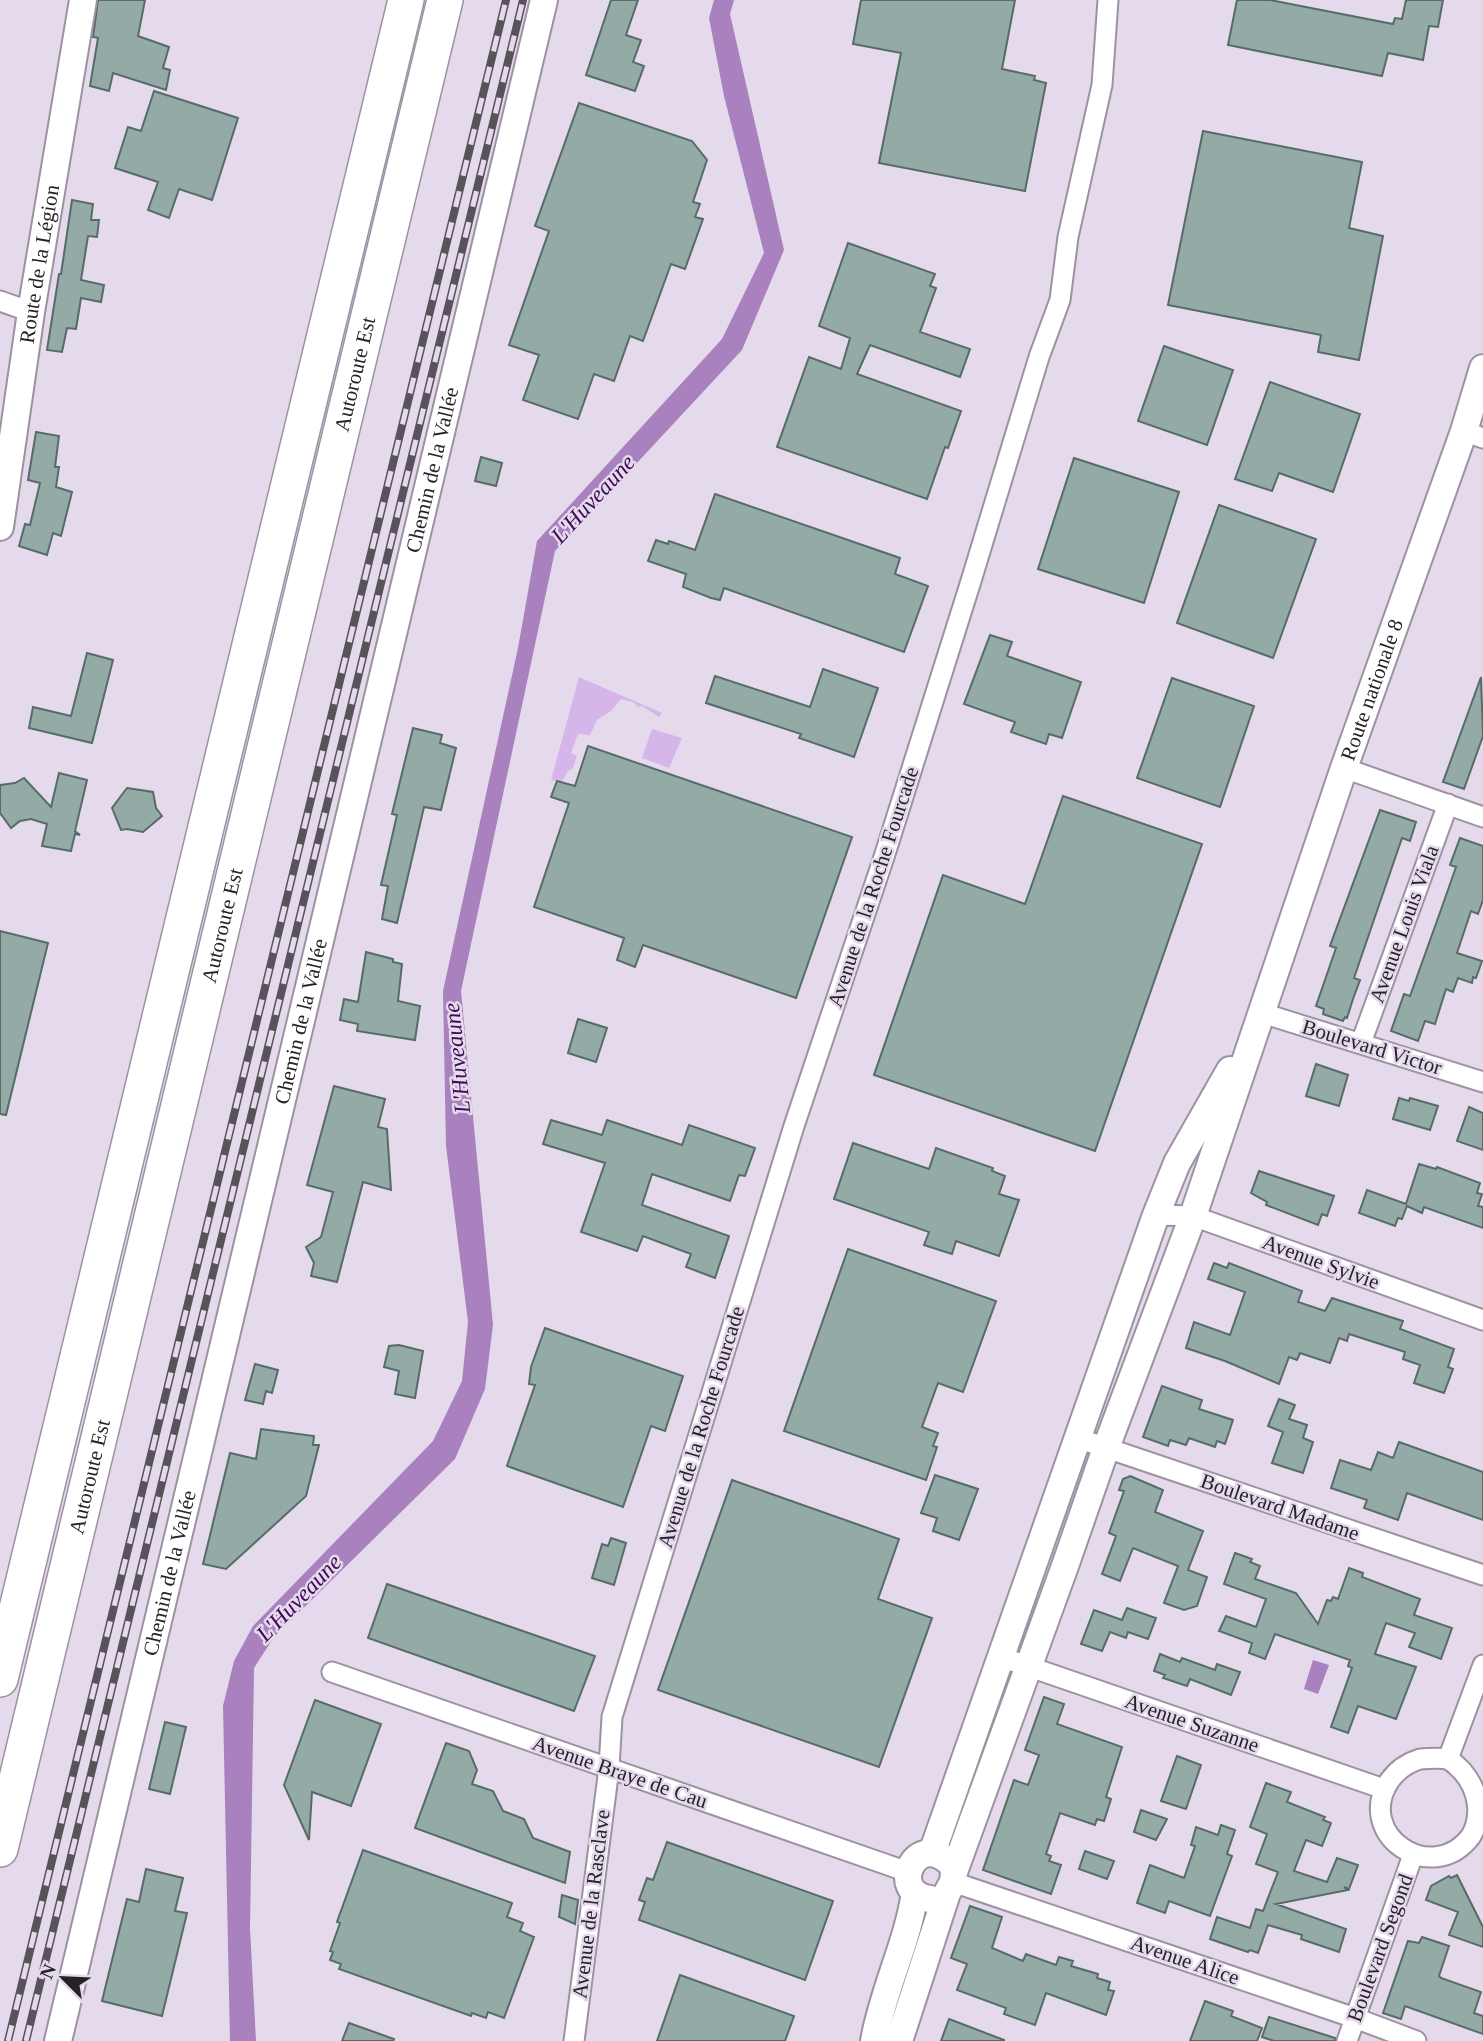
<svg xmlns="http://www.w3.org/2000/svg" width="1483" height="2041" viewBox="0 0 1483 2041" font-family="'Times New Roman',serif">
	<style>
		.green { fill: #d6b5ea }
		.water { fill: #a881be }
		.building { fill: #93aaa6; stroke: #576c68; stroke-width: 2 }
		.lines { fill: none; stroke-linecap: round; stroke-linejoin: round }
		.street-casing { stroke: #9c92a2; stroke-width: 23 }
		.secondary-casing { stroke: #9c92a2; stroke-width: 30 }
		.highway-casing { stroke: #9c92a2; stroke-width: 38 }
		.street { stroke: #fff; stroke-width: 19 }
		.secondary { stroke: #fff; stroke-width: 26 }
		.highway { stroke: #fff; stroke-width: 35 }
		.rail-casing { stroke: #58525b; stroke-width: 8 }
		.rail { stroke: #e5daec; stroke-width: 5; stroke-dasharray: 16; stroke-linecap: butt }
		.labels { text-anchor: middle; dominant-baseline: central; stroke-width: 5; stroke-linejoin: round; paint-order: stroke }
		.street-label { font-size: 21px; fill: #262228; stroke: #e5daec }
		.water-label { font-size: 23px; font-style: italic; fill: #3e0855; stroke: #e5daec }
	</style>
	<rect width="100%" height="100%" fill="#e5daec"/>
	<path class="green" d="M579,677L662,713L659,717L642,706L638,707L633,702L621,699L611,711L597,720L590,735L578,734L571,753L577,756L573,768L568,771L562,782L551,780Z
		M652,729L682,738L669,768L642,758Z"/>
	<path class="water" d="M714,0H734L730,14L784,250L742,350L555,551L461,991L493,1325L485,1389L455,1459L274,1637L254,1668L250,1929L256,2041H230L223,1706L234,1661L253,1626L433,1441L462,1381L468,1322L446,1146L443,991L518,648L537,541L722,339L764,253L724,96L709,18Z
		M1313,1660L1329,1665L1318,1694L1304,1689Z"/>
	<path class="building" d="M98,0H145L138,36L169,47L163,68L170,70L166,90L113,73L109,91L90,86L98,38L93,37Z
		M611,0H638L626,35L641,40L633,62L644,66L635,91L586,75Z
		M861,0H1015L1002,69L1035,76L1034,80L1046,83L1025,191L879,163L901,53L853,44Z
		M1237,0H1270L1393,24L1395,18L1402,19L1406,0H1443L1438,27L1429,26L1423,60L1388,53L1382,76L1228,45Z
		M154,91L238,118L212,200L179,189L169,218L148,210L158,182L115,168L128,127L141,131Z
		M579,103L692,141L707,160L693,202L700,204L695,217L703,219L685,269L671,264L643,341L630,336L614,381L594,374L578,419L523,400L539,355L509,345L549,231L535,226Z
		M1203,131L1362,162L1349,228L1383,236L1359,360L1318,352L1321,335L1168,305Z
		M72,200L93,204L91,220H99L97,237L88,236L81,280L104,285L101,302L81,298L76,329L67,328L62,352L47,350L59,274H61Z
		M848,243L935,274L930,286L936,288L920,332L970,349L960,377L870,345L857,374L961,411L948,448L945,447L927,499L777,447L809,357L841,369L850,338L819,326Z
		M1164,346L1233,370L1207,445L1138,421Z
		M1270,382L1360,414L1333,492L1279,473L1272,491L1235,479Z
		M36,432L59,436L55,467H59L56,487L72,492L61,536L53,533L47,555L19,546L25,524L30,525L40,483L28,480Z
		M481,457L502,463L496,486L475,481Z
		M1074,458L1179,492L1144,603L1038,569Z
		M715,494L900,558L895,574L928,586L904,652L724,588L720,600L711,598L683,587L686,574L648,561L656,540L668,544L669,541L695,550Z
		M1219,505L1316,539L1273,658L1177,623Z
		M990,635L1012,642L1007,656L1081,682L1062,738L1049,734L1046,744L1011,732L1015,722L964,704Z
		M87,653L113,660L92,743L29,728L33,707L71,716Z
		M823,669L878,688L854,757L799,738L801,734L706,703L715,676L810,707Z
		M1481,677L1483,736L1464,789L1443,782Z
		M1172,678L1254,706L1220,807L1137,778Z
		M413,728L442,735L440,743L456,748L441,810L424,807L397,923L382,919L388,886L381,885L397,815L392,814Z
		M588,746L852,837L796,998L643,945L635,967L617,960L624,938L534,907L569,803L551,797L557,781L575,786Z
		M59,773L87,780L75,831L80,835L75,834L71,851L42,846L47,824L31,819L20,821L11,828L0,813V785L15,783L24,778L51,807Z
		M127,788L153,792L156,808L162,816L143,832L127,829L121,830L112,808Z
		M1063,796L1202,844L1095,1151L874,1075L943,875L1025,904Z
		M1380,810L1416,822L1410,841L1402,838L1354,978L1360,980L1353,999L1347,1018L1345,1017L1343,1021L1323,1014L1324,1009L1316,1006L1336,948L1330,946Z
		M1460,838L1483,846V900L1478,914L1471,911L1457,953L1482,961L1476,978L1473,977L1472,983L1458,978L1453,992L1446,989L1435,1024L1425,1021L1418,1041L1391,1031L1404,994L1410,996L1443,904L1456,867L1450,865Z
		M0,931L48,943L6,1115L0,1114Z
		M366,952L393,959V962L402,964L398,1001L420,1006L415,1040L357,1031L358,1024L340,1020L344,999L358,1002Z
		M578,1019L607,1028L596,1062L568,1053Z
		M1316,1064L1348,1075L1339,1106L1306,1096Z
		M334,1086L385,1099L378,1127L387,1129L391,1190L363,1182L337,1282L311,1276L314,1263L306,1247L321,1237L333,1192L307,1185Z
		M1399,1098L1409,1101L1410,1098L1438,1106L1430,1130L1393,1119Z
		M1469,1107L1483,1113V1150L1457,1141Z
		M551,1120L602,1135L607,1120L682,1145L689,1125L755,1148L745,1176L739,1175L730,1201L652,1174L642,1205L729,1236L715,1278L686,1267L691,1254L643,1236L637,1251L581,1232L605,1163L543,1144Z
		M853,1143L929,1169L936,1148L993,1168L992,1171L1005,1176L999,1194L1019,1200L999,1256L956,1241L952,1254L924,1245L929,1232L834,1199Z
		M1419,1164L1436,1169L1437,1167L1480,1183L1477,1193L1482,1194L1478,1206L1483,1207V1228L1424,1207L1422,1213L1407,1206L1402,1219L1398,1218L1395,1226L1359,1213L1367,1190L1406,1204Z
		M1259,1171L1334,1196L1327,1216L1322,1214L1318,1225L1266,1205L1267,1202L1251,1193Z
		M848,1249L996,1301L963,1392L938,1383L922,1427L938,1433L933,1446L937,1447L926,1480L784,1431Z
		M1214,1263L1227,1268L1229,1263L1302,1291L1298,1302L1325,1311L1332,1298L1387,1316L1403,1321L1400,1329L1454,1349L1448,1367L1453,1369L1444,1393L1414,1383L1420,1365L1403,1359L1405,1352L1349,1334L1347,1341L1339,1338L1330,1363L1300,1353L1297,1360L1289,1357L1279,1384L1225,1361L1186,1348L1194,1322L1230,1335L1245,1292L1208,1279Z
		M545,1328L683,1376L665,1431L651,1426L623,1507L507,1466L535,1385L529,1384L531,1367Z
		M399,1345L423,1351L415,1398L395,1394L399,1371L384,1367L389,1346Z
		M255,1364L278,1370L272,1393L266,1391L263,1404L245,1400Z
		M1162,1386L1202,1400L1199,1409L1233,1420L1225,1444L1217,1441L1215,1447L1189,1438L1186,1445L1170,1440L1168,1446L1143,1437Z
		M1279,1399L1295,1405L1289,1419L1307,1425L1303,1438L1313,1442L1303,1473L1272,1463L1283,1432L1268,1426Z
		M261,1429L314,1436L313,1445H319L306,1496L226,1569L203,1564L230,1453L256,1459Z
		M1399,1442L1483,1472V1520L1407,1493L1398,1520L1364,1508L1367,1500L1331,1488L1340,1460L1371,1470L1378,1452L1393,1458Z
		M935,1475L978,1489L959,1540L933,1531L937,1518L921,1513Z
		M1130,1476L1163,1490L1155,1512L1203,1531L1188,1570L1207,1577L1197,1606L1184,1610L1164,1603L1178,1566L1133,1548L1120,1581L1102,1574L1116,1536L1109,1533L1124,1491L1119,1490L1123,1479Z
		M732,1480L899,1539L878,1599L932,1618L879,1767L658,1690Z
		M611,1538L626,1543L614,1585L592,1578L602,1544L608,1546Z
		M1235,1553L1252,1559L1250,1562L1260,1566L1255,1579L1296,1593L1318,1624L1327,1600L1331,1601L1333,1597L1338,1599L1349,1568L1363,1573L1362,1577L1420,1599L1414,1615L1452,1628L1441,1659L1409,1647L1415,1633L1386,1623L1375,1654L1416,1667L1396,1719L1358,1706L1348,1733L1331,1727L1352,1668L1348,1666L1350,1660L1275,1634L1265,1659L1249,1653L1252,1643L1219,1631L1226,1616L1256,1627L1266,1599L1224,1584Z
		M387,1584L595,1656L574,1711L368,1638Z
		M1127,1608L1156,1618L1148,1639L1128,1632L1126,1638L1110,1632L1102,1651L1081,1644L1094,1610L1122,1620Z
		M1160,1654L1180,1662L1182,1658L1215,1670L1217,1664L1240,1672L1231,1695L1190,1679L1187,1686L1163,1678L1165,1675L1154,1671Z
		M1044,1697L1064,1704L1057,1724L1122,1747L1106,1797L1111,1799L1104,1821L1097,1819L1095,1825L1060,1813L1046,1854L1051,1856L1049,1861L1061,1865L1051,1894L983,1870L1014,1780L1028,1785L1039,1755L1025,1750Z
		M315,1700L381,1724L351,1806L312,1792L309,1840L284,1785Z
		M165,1722L186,1727L170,1794L149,1789Z
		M446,1743L469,1751L477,1770L472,1784L493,1791L503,1811L524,1819L533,1838L570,1852L565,1883L415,1828Z
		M1177,1756L1201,1765L1186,1809L1161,1801Z
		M1266,1783L1291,1792L1287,1802L1325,1817L1323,1820L1331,1823L1322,1846L1306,1840L1294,1871L1327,1882L1337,1858L1358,1865L1349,1889L1344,1887L1348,1890L1276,1904L1346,1929L1339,1952L1301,1939L1302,1935L1268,1925L1258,1953L1250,1950L1248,1952L1210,1939L1217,1917L1250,1928L1256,1909L1263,1911L1278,1872L1256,1864L1267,1834L1250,1827Z
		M1141,1810L1167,1819L1156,1840L1134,1832Z
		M1221,1825L1235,1830L1227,1854L1232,1856L1210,1916L1169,1901L1165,1913L1137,1903L1150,1865L1184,1878L1195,1846L1191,1845L1196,1827L1218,1835Z
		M667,1842L833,1901L805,1980L639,1920L645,1902L639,1900L647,1878L653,1880Z
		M363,1850L512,1903L507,1917L523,1923L520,1931L534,1937L504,2018L488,2012L486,2018L472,2013L471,2016L339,1969L341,1964L330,1960L333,1952L330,1951L340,1923L337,1922Z
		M1085,1851L1114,1861L1107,1879L1079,1869Z
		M146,1869L183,1878L175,1911L187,1913L162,2016L102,2001L127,1899L139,1902Z
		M1457,1875L1483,1927V1947L1449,1935L1458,1912L1426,1900L1431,1886L1449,1876L1451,1878Z
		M562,1895L578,1900L575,1924L559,1917Z
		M970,1906L1002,1917L992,1948L1023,1961L1026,1954L1056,1965L1059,1957L1073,1961L1071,1966L1098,1974L1097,1978L1110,1982L1108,1990L1114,1991L1106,2015L1046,1993L1035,2025L1004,2014L1006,2008L957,1990L967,1964L951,1958Z
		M1422,1937L1449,1946L1439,1976L1441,1978L1481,1992L1474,2013L1483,2016V2034L1405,2006L1401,2019L1383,2013L1408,1941L1419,1943Z
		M680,1975L794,2016L785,2041H657Z
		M1205,2001L1233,2011L1231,2016L1262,2028L1257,2041H1190Z
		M1269,2017L1335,2038V2041H1274L1262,2037Z
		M949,2019L1004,2040V2041H941Z
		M349,2023L394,2039L393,2041H342Z"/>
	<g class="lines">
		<g class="street-casing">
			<path id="street" d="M0,301L31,312
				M1464,431L1483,438
				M1344,768L1483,817
				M1262,1013L1483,1082
				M1361,1043L1448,804
				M1156,1215L1193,1216L1483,1320
				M1077,1438L1483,1575
				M1001,1657L1384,1789
				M332,1672L908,1872
				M1420,1759C1428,1759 1439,1757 1447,1759C1453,1761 1459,1768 1463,1772C1478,1790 1483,1815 1471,1836C1432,1888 1353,1834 1390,1780C1398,1769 1407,1763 1420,1759Z
				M1448,1759L1483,1665
				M953,1882L1355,2018L1416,2041
				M574,2041L609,1768L612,1717L794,1126L885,854L971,581L1039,357L1060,300L1068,237L1102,85L1108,0
				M1347,2041L1413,1855"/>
		</g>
		<g class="secondary-casing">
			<g id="secondary">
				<path id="s1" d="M0,527L31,312L83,0"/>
				<path d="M932,1853L1156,1215L1177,1163L1230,1070"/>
				<path d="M930,1899C887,1893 915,1832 948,1861"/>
				<path id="s2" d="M58,2041L544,0"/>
				<path d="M874,2041C883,1990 907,1944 915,1893"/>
				<path id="s3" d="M899,2041L947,1893L953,1882L954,1872L1065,1566L1106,1448L1193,1216L1344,768L1464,431L1483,368"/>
			</g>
		</g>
		<g class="highway-casing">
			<g id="highway">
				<path d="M0,1679L406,0"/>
				<path id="s4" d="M0,1849L445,0"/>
			</g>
		</g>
		<use href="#street" class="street"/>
		<use href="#secondary" class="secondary"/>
		<use href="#highway" class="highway"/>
		<g class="rail-casing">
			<path id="rail" d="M8,2041L506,0
				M26,2041L523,0"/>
		</g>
		<use href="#rail" class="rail"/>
	</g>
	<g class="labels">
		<g class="street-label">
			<text stroke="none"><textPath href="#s1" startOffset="266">Route de la Légion</textPath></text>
			<text stroke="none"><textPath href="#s4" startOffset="1517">Autoroute Est</textPath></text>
			<text stroke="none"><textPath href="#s2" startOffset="1615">Chemin de la Vallée</textPath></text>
			<text stroke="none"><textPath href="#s3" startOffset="1432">Route nationale 8</textPath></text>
			<text transform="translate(873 887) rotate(-72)">Avenue de la Roche Fourcade</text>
			<text stroke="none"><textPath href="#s4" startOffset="950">Autoroute Est</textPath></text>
			<text transform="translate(1404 924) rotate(-70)">Avenue Louis Viala</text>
			<text stroke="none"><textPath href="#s2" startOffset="1048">Chemin de la Vallée</textPath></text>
			<text transform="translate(1372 1047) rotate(17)">Boulevard Victor</text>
			<text transform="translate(1321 1262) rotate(20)">Avenue Sylvie</text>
			<text transform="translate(701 1427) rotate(-73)">Avenue de la Roche Fourcade</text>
			<text stroke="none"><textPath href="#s4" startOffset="383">Autoroute Est</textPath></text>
			<text transform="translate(1280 1507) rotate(19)">Boulevard Madame</text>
			<text stroke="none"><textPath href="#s2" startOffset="481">Chemin de la Vallée</textPath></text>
			<text transform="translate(1192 1723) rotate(19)">Avenue Suzanne</text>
			<text transform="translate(620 1772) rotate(19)">Avenue Braye de Cau</text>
			<text transform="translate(591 1904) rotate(-83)">Avenue de la Rasclave</text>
			<text transform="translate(1380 1948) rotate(-70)">Boulevard Segond</text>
			<text transform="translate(1185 1960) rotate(19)">Avenue Alice</text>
		</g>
		<g class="water-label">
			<text transform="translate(593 499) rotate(-47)">L'Huveaune</text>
			<text transform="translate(457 1058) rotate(-96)">L'Huveaune</text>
			<text transform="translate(299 1598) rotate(-46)">L'Huveaune</text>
		</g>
	</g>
	<g transform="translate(63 1978) rotate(294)" stroke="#e5daec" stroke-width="5" paint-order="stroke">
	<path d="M0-5L12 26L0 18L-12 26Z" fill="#262228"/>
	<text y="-10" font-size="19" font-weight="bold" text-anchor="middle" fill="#262228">N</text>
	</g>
</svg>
